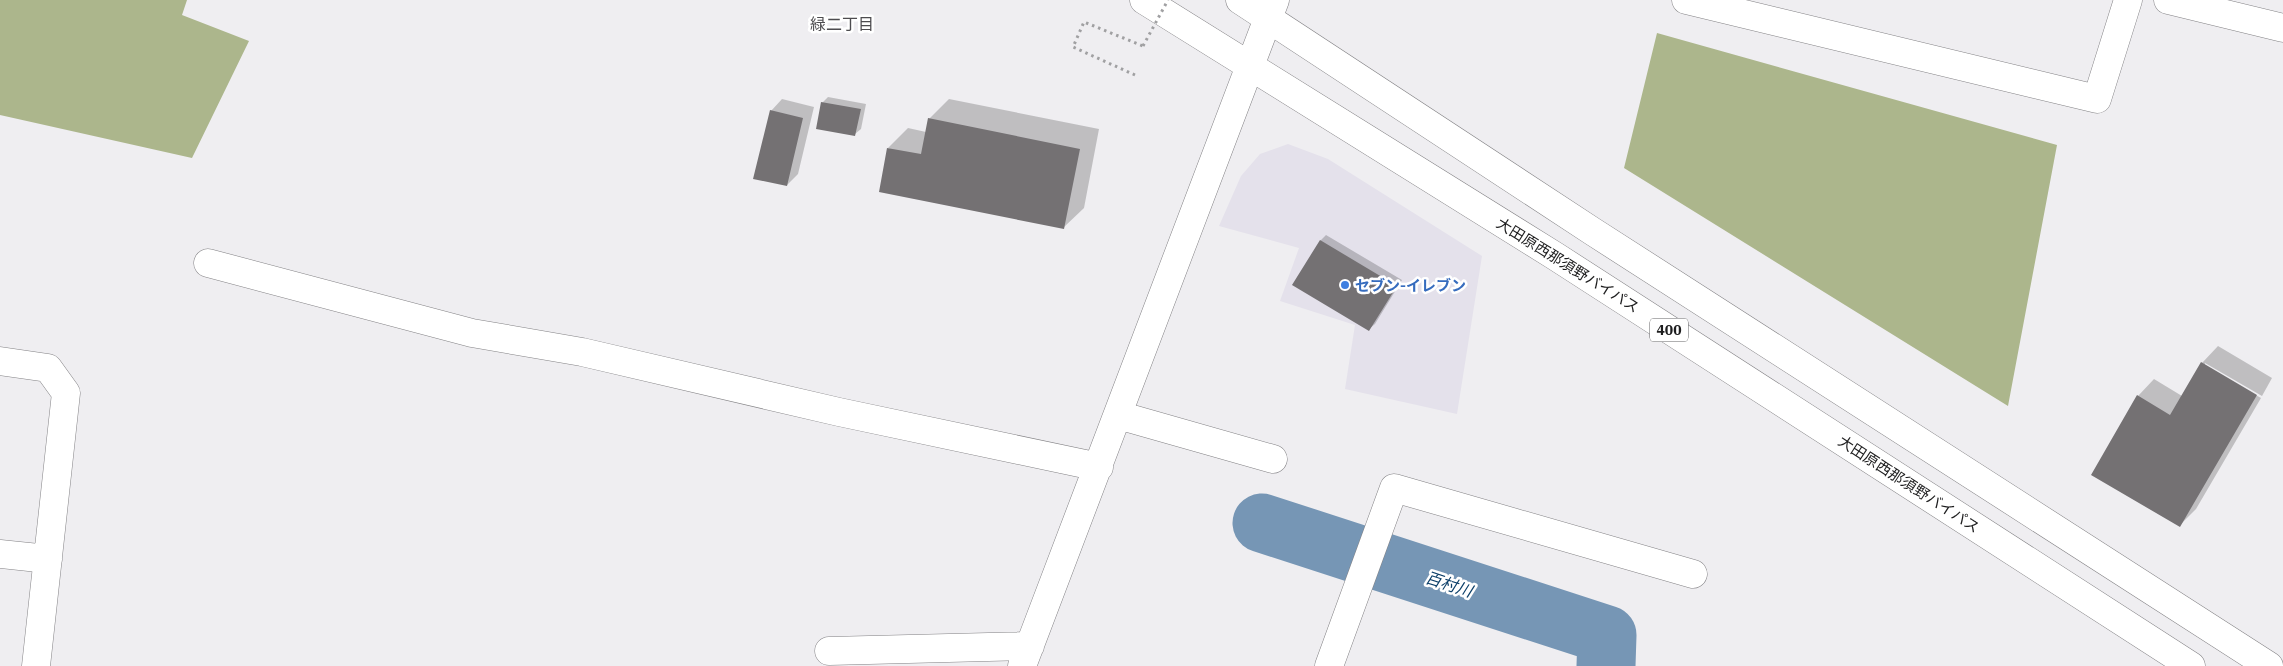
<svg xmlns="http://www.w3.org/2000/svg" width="2283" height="666" viewBox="0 0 2283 666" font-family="'IBM Plex Serif','Noto Sans JP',serif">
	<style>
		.built { fill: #e4e1eb }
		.forest { fill: #acb68c }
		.shadow { fill: #0003 }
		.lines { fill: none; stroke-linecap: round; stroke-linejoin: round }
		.river { stroke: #7696b5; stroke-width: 59 }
		.building { fill: #747173 }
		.minor-casing { stroke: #838285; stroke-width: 29 }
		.highway-casing { stroke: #838285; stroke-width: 29 }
		.path { stroke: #a0a0a2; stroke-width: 3; stroke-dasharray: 2.5 4; stroke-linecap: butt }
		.minor { stroke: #fff; stroke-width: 28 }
		.highway { stroke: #fff; stroke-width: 28 }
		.path-bridge { stroke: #a0a0a2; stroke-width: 3; stroke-dasharray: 2.5 4; stroke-linecap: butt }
		.shop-dot { fill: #3f7fe0; stroke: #fff; stroke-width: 2 }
		.labels { text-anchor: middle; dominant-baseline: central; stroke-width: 5; stroke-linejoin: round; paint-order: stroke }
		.shield { fill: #fff; stroke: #616162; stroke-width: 1 }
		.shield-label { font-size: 14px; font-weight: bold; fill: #1d1d1e }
		.street-label { font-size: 15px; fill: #1d1d1e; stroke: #fff }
		.shop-label { font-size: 15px; font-weight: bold; fill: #366cbe; stroke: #fff; text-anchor: start }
		.neighbourhood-label { font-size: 16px; fill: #4d4c4f; stroke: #fff }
		.water-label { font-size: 16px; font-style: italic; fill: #0c3f69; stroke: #fff }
	</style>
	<rect width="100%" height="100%" fill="#efeef1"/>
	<path class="built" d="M1288,144L1328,159L1482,256L1457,414L1345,389L1355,325L1280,301L1299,248L1219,226L1241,176L1260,154Z"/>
	<path class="forest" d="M0,0H187L182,15L249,41L192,158L0,115Z
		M1657,33L2057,145L2008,406L1624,168Z"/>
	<path class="shadow" d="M828,97L866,104L861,129L855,134L822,103Z
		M782,99L814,107L798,174L787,185L771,111Z
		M949,99L1099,129L1084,208L1063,228L888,148L908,128L926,132L929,119Z
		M1326,235L1402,280L1375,324L1369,329L1294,284L1321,240Z
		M2218,346L2272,378L2262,396L2205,363V366L2261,398L2196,509L2180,525L2138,396L2154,379L2182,396L2202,363Z"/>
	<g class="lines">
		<path class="river" d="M1262,523L1607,635L1606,666"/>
	</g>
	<path class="building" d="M821,102L861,109L855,136L816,129Z
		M770,110L803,118L787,186L753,179Z
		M928,118L1080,149L1064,229L879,192L887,148L921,154Z
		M1320,240L1397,286L1369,331L1292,285Z
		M2201,362L2257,395L2180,527L2091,475L2137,395L2170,415Z"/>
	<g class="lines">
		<g class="minor-casing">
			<path id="minor" d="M1686,0L2097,99L2128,0
				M2168,0L2283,28
				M208,263L472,333L582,352L839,412L1099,467
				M0,361L48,368L66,393L36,666
				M1118,415L1273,459
				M0,554L48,559
				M829,651L1030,646
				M1022,666L1275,0
				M1329,666L1394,488L1693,574"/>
		</g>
		<g class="highway-casing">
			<path id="highway" d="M1144,0L1555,256L2191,666
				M1240,0L1592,231L2269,666"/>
		</g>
		<path class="path" d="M1135,75L1073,47L1084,22L1143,46"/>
		<use href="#minor" class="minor"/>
		<use href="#highway" class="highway"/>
		<path class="path-bridge" d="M1143,46L1168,0"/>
	</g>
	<circle class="shop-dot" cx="1345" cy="285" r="5"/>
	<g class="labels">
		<rect class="shield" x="1650" y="318.5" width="38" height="23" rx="4"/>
		<g class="shield-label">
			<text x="1669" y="330">400</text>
		</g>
		<g class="street-label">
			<text transform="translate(1568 265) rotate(32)">大田原西那須野バイパス</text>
			<text transform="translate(1909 484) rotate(33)">大田原西那須野バイパス</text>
		</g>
		<g class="shop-label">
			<text x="1355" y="285">セブン-イレブン</text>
		</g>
		<g class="neighbourhood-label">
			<text x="842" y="24">緑二丁目</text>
		</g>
		<g class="water-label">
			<text transform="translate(1449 584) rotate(18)">百村川</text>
		</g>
	</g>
</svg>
